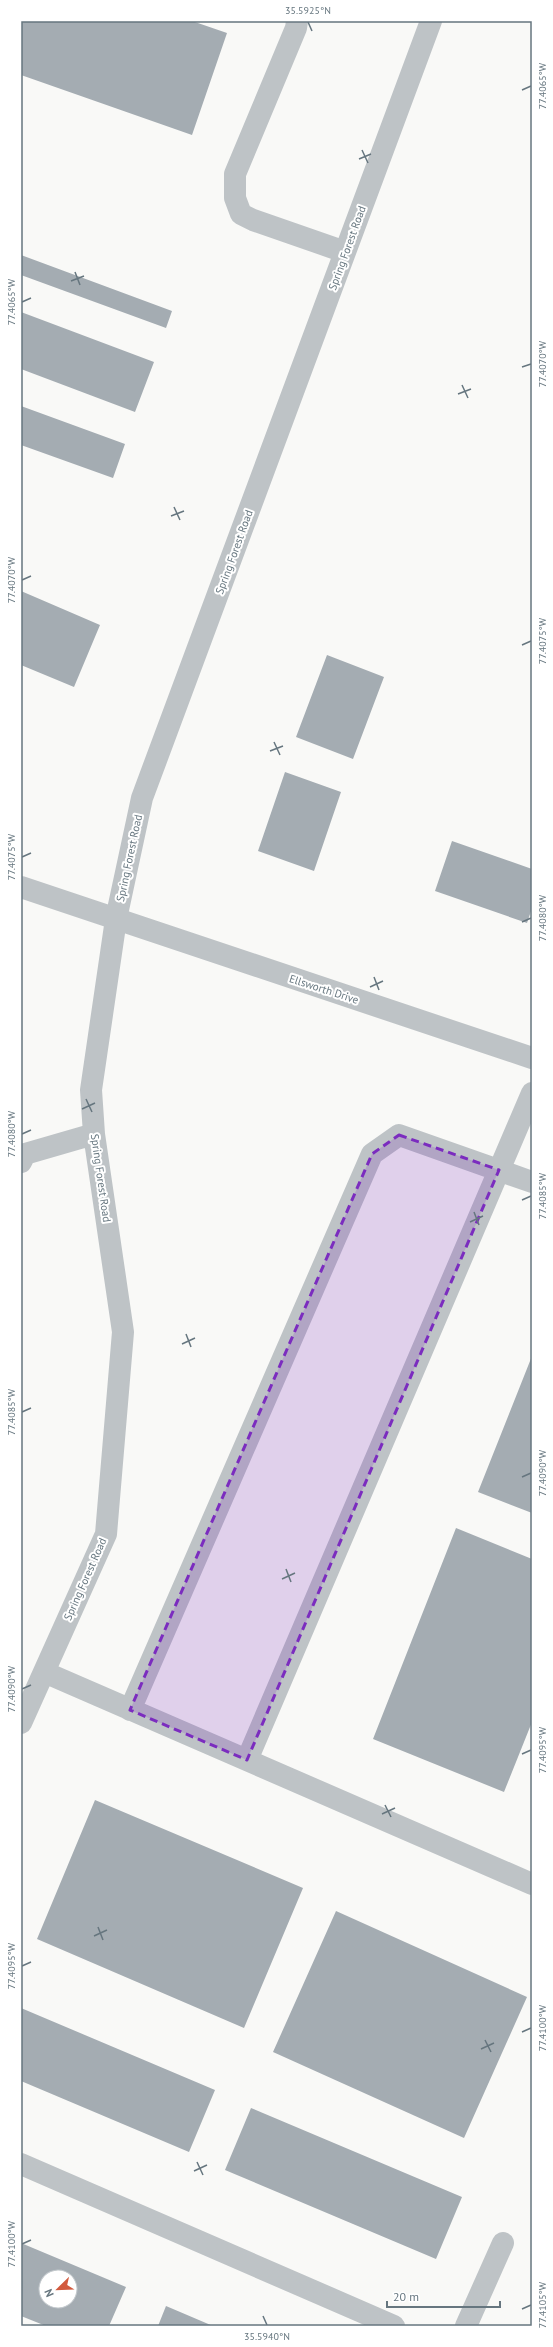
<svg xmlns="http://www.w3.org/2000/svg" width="553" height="2347" viewBox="0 0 553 2347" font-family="'PT Sans',sans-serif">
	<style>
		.building { fill: #a4acb2; fill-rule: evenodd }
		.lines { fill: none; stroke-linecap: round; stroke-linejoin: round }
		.minor { stroke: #bec3c6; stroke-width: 22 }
		.marked { fill: #7b2cbf; fill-opacity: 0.2; stroke: #7b2cbf; stroke-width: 3; stroke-dasharray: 8 5; stroke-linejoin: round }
		.ticks { fill: none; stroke: #66767f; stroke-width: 1.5 }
		.labels { text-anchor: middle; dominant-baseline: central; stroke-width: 4; stroke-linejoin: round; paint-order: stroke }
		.street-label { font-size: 11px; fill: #66767f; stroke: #fff }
		.neatline { fill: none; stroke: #66767f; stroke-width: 1.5 }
		.ticks-label { font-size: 10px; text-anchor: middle; fill: #66767f }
	</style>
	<rect width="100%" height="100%" fill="#f9f9f7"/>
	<path class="building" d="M21,21H192L227,33L192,135L21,75Z
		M21,255L172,311L166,328L21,275Z
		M21,312L154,362L135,412L21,369Z
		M21,406L125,444L113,478L21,445Z
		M21,591L100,625L74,687L21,665Z
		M327,655L384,677L353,759L296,737Z
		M285,772L341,792L314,871L258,851Z
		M452,841L532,869V908L527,923L435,891Z
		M532,1356V1513L478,1492Z
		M456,1528L532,1559V1722L504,1792L373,1739Z
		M95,1800L303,1888L244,2028L37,1939Z
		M336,1911L527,1997L464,2138L273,2052Z
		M21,2008L215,2090L189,2152L21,2081Z
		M251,2108L462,2197L436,2259L225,2170Z
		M21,2243L126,2287L109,2326H46L21,2316ZM46,2277H70V2301H46Z
		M166,2306L213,2326H158Z"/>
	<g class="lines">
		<path class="minor" d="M297,21L296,28L235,174V198L241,214L253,220L345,252
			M21,887L532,1058
			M21,1162L25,1154L94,1134
			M44,1672L532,1884
			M130,1710L372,1154L399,1135L532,1182
			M21,1723L106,1534L123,1332L94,1134L91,1090L116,919L142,798L431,21
			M247,1760L532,1093
			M21,2164L394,2326
			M466,2326L503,2243"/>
	</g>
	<path class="marked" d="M399,1135L499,1170L247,1760L130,1710L372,1154Z"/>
	<path class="ticks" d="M308,22L312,31M522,90L531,86M362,150L368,163M359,159L371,154M75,272L80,285M71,281L84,276M22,302L31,298M522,367L531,364M462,385L468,398M458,394L471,389M174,507L180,520M171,516L184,511M22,580L31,576M522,645L531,641M274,742L280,755M270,751L283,746M22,857L31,853M522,922L531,918M374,977L379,990M370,987L383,981M86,1099L92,1112M82,1109L95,1103M22,1134L31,1130M522,1200L531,1196M474,1212L479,1225M470,1222L483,1216M186,1334L191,1347M182,1344L195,1338M22,1412L31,1408M522,1477L531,1473M286,1569L291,1582M282,1579L295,1573M22,1689L31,1685M522,1754L531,1750M385,1805L391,1817M382,1814L395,1808M98,1927L103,1940M94,1936L107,1930M22,1966L31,1962M522,2032L531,2028M485,2040L491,2052M481,2049L494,2043M197,2162L203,2175M194,2171L207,2165M22,2244L31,2240M522,2309L531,2305M263,2316L267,2325"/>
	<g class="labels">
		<g class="street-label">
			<text transform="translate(347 248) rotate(-70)">Spring Forest Road</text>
			<text transform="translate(234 552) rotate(-70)">Spring Forest Road</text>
			<text transform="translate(129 858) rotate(-78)">Spring Forest Road</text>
			<text transform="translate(324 989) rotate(18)">Ellsworth Drive</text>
			<text transform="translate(101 1178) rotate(82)">Spring Forest Road</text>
			<text transform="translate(85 1579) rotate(-66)">Spring Forest Road</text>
		</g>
	</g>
	<rect width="553" height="2347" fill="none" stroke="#ffffff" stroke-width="44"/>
	<g transform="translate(58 2289) rotate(247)"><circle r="19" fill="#ffffff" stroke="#c2c8cc"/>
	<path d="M0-3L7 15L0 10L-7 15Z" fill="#d25a3e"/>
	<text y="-6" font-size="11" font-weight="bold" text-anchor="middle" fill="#66767f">N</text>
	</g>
	<path d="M387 2301v6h113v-6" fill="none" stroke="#66767f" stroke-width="2"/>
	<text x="393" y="2301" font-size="12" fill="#66767f" stroke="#ffffff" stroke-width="3" paint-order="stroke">20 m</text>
	<rect x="22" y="22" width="509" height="2303" class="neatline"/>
	<g class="ticks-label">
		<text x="308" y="14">35.5925°N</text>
		<text transform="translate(542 86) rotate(-90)" y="4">77.4065°W</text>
		<text transform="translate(11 302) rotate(-90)" y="4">77.4065°W</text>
		<text transform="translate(542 364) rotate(-90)" y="4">77.4070°W</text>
		<text transform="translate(11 580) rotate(-90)" y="4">77.4070°W</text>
		<text transform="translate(542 641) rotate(-90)" y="4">77.4075°W</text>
		<text transform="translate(11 857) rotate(-90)" y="4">77.4075°W</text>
		<text transform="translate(542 918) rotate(-90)" y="4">77.4080°W</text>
		<text transform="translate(11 1134) rotate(-90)" y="4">77.4080°W</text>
		<text transform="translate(542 1196) rotate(-90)" y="4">77.4085°W</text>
		<text transform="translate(11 1412) rotate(-90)" y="4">77.4085°W</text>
		<text transform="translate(542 1473) rotate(-90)" y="4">77.4090°W</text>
		<text transform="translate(11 1689) rotate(-90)" y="4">77.4090°W</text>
		<text transform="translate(542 1750) rotate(-90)" y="4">77.4095°W</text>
		<text transform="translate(11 1966) rotate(-90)" y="4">77.4095°W</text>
		<text transform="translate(542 2028) rotate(-90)" y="4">77.4100°W</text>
		<text transform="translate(11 2244) rotate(-90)" y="4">77.4100°W</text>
		<text transform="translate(542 2305) rotate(-90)" y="4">77.4105°W</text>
		<text x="267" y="2340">35.5940°N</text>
	</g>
</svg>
